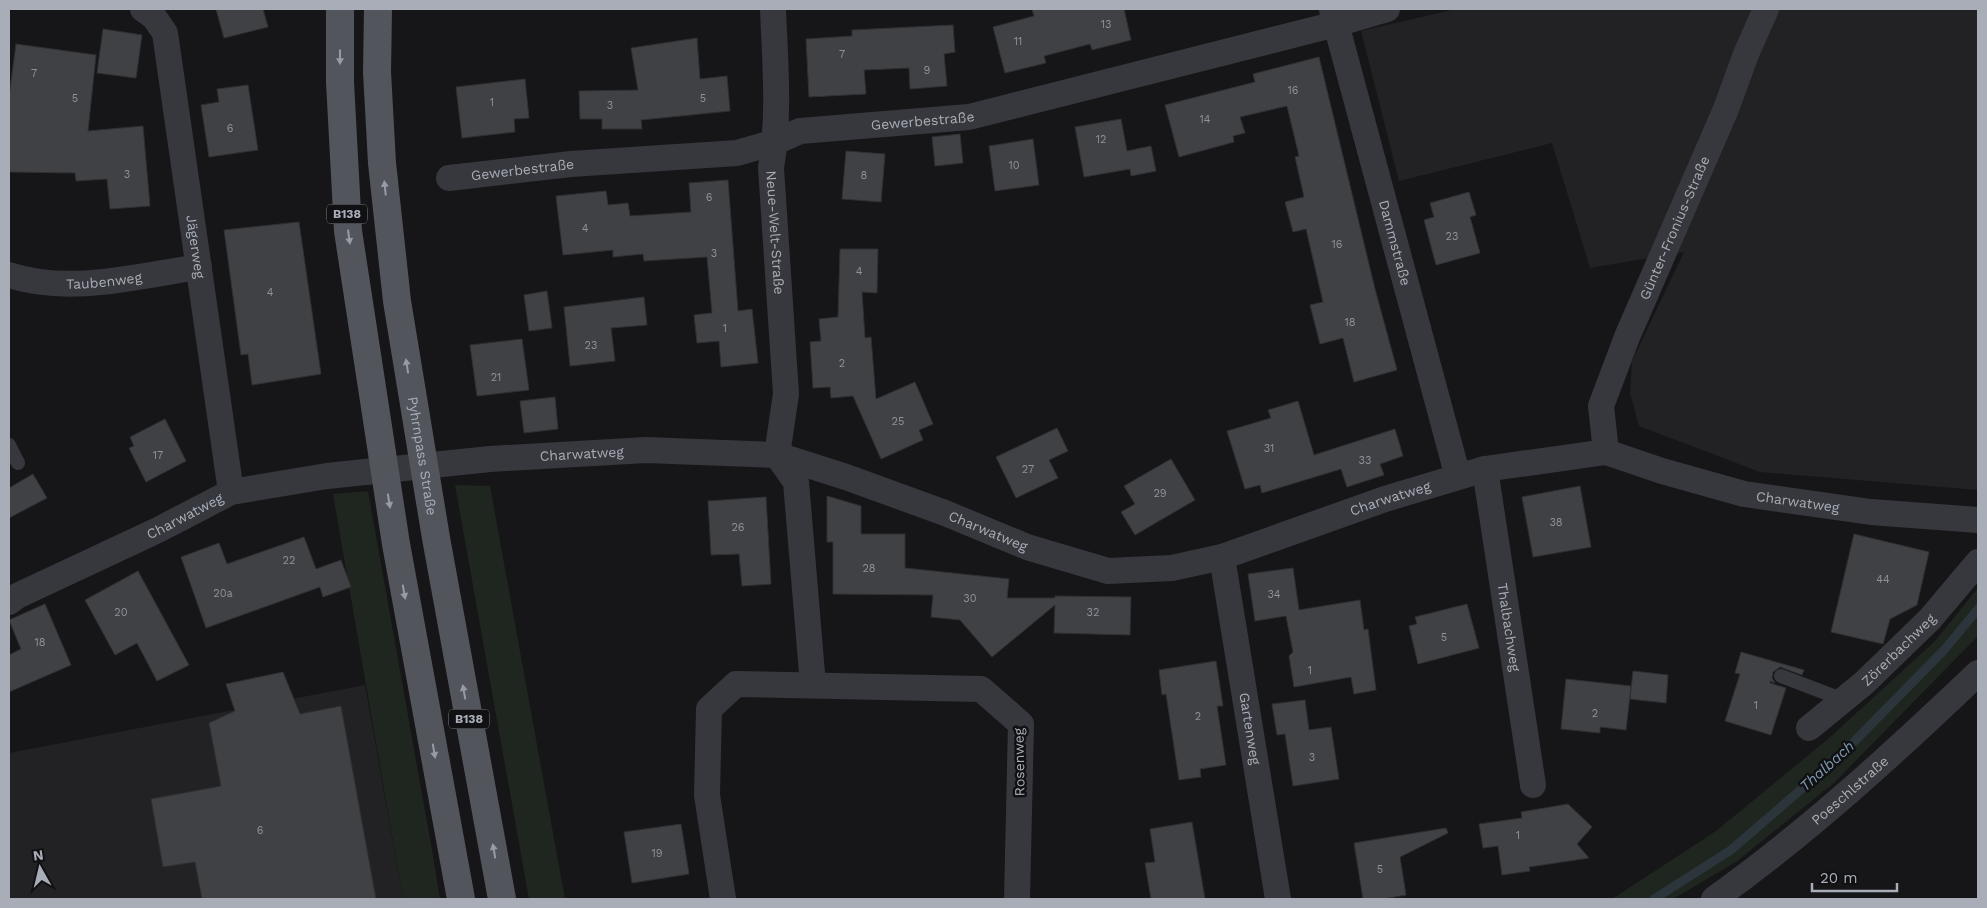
<svg xmlns="http://www.w3.org/2000/svg" width="1987" height="908" viewBox="0 0 1987 908" font-family="'Work Sans',sans-serif">
	<style>
		.built { fill: #222225 }
		.green { fill: #1e261f }
		.lines { fill: none; stroke-linecap: round; stroke-linejoin: round }
		.stream { stroke: #2c353c; stroke-width: 9 }
		.building { fill: #404145; stroke: #303034 }
		.lane { stroke: #37383d; stroke-width: 14 }
		.street { stroke: #37383d; stroke-width: 26 }
		.primary { stroke: #53555c; stroke-width: 28 }
		.oneway { fill: #979ba6 }
		.labels { text-anchor: middle; dominant-baseline: central; stroke-width: 5; stroke-linejoin: round; paint-order: stroke }
		.number-label { font-size: 11px; fill: #8e929b }
		.shield { fill: #111113; stroke: #7b7e86; stroke-width: 1 }
		.shield-label { font-size: 12px; font-weight: bold; fill: #a8adb8 }
		.street-label { font-size: 14px; fill: #a8adb8; stroke: #111113 }
		.water-label { font-size: 15px; font-style: italic; fill: #7f9bb3; stroke: #111113 }
	</style>
	<rect width="100%" height="100%" fill="#161618"/>
	<path class="built" d="M1456,9H1978V490L1760,472L1639,426L1630,393L1632,361L1684,252L1590,268L1552,143L1399,181L1361,31Z
		M365,685L403,899H9V753Z"/>
	<path class="green" d="M455,485L490,486L565,899H529Z
		M368,491L432,850L440,899H403L333,494Z
		M1978,588V636L1835,782L1736,862L1673,899H1612L1716,831L1828,739L1935,641Z"/>
	<g class="lines">
		<path class="stream" d="M1654,899L1731,850L1842,754L1945,649L1978,609"/>
	</g>
	<path class="building" d="M216,9H263L268,27L224,38Z
		M1032,9H1124L1131,40L1092,50L1090,44L1044,56L1046,63L1005,73L993,27L1034,16Z
		M953,25L955,52L944,54L947,86L910,89L909,68L864,70L866,94L809,97L806,39L852,36V30Z
		M103,29L142,35L136,78L97,73Z
		M697,38L700,79L727,76L730,111L641,120L642,129H602V119H580L579,91L638,90L631,48Z
		M16,44L96,55L88,131L143,126L150,206L110,209L107,179L76,181L75,173L9,172V97Z
		M1319,57L1375,289L1397,370L1354,382L1343,338L1320,344L1310,305L1323,302L1306,229L1293,232L1285,202L1304,197L1295,157L1299,156L1287,106L1240,117L1245,133L1233,136L1234,142L1179,157L1165,105L1255,82L1253,74Z
		M525,79L529,118L514,119L515,132L462,138L456,87Z
		M248,85L258,150L209,157L201,105L219,102L217,89Z
		M1121,119L1127,151L1151,146L1156,171L1131,176L1130,169L1084,177L1075,127Z
		M960,134L963,163L935,166L932,137Z
		M1033,139L1039,185L995,191L989,146Z
		M846,151L885,154L881,202L842,199Z
		M728,180L738,311L752,309L758,363L721,367L719,341L697,343L694,315L712,313L707,257L644,261L643,254L613,257V250L563,255L556,196L606,191L608,205L628,203L630,216L691,212L689,183Z
		M1469,192L1476,215L1470,217L1480,253L1436,265L1424,220L1434,217L1430,203Z
		M299,222L321,374L252,385L248,354L241,355L224,230Z
		M840,249H878L877,293L862,292L865,338L871,337L876,399L915,382L933,424L919,430L923,440L881,459L853,396L831,398L830,387L813,388L810,342L821,341L819,319L838,317Z
		M547,291L552,328L529,331L524,295Z
		M644,297L647,325L611,328L615,361L570,366L564,307Z
		M522,339L529,390L477,396L470,345Z
		M555,397L558,429L524,433L520,401Z
		M1298,401L1314,455L1395,429L1403,456L1380,464L1384,475L1347,487L1341,469L1262,493L1260,485L1245,489L1227,431L1271,418L1268,410Z
		M165,419L186,461L146,482L129,448L134,446L130,437Z
		M1057,428L1068,451L1049,460L1058,478L1016,498L996,457Z
		M1171,459L1195,500L1135,535L1121,512L1135,504L1124,486Z
		M33,474L47,498L9,518V488Z
		M1580,486L1591,547L1533,557L1522,497Z
		M827,496L861,506V534H905V568L1009,579L1007,598H1055V596L1131,597L1130,635L1054,633L1055,605L992,657L960,620L931,617L933,595L833,594V542H827Z
		M766,497L771,584L742,586L739,554L711,555L708,501Z
		M1854,534L1929,552L1917,605L1890,619L1883,644L1831,632Z
		M304,537L316,569L341,560L351,587L323,597L320,587L206,628L181,557L219,543L227,564Z
		M1293,568L1299,610L1360,600L1364,630L1368,629L1376,690L1354,694L1351,677L1294,687L1289,656L1293,652L1286,616L1255,621L1248,574Z
		M138,571L189,665L157,681L137,643L115,655L85,600Z
		M45,604L71,665L9,692V655L21,649L9,620Z
		M1467,604L1479,648L1418,664L1409,626L1417,624L1415,617Z
		M1741,652L1804,670L1802,675L1780,667L1773,672L1772,678L1775,683L1770,681V683L1786,688L1771,735L1725,721L1740,674L1735,673Z
		M1216,661L1223,706H1217L1226,765L1200,769L1201,777L1179,780L1166,694L1162,695L1159,670Z
		M1633,671L1668,675L1666,703L1630,699Z
		M283,672L300,714L341,706L376,899H202L195,862L163,867L151,799L221,786L209,723L235,711L226,684Z
		M1566,679L1631,686L1626,730L1600,727V733L1561,729Z
		M1305,700L1309,730L1331,727L1339,779L1293,786L1285,734L1277,735L1272,704Z
		M1568,804L1592,827L1577,844L1589,858L1529,867L1530,871L1502,875L1498,846L1483,848L1479,824L1522,818L1521,812Z
		M1192,822L1205,899H1151L1145,863L1155,862L1150,829Z
		M681,824L689,874L632,883L624,832Z
		M1446,828L1448,833L1400,857L1406,895L1383,899H1363L1354,843Z"/>
	<g class="lines">
		<path class="lane" d="M9,445L18,463
			M1781,676L1844,700"/>
		<g class="street">
			<path id="s1" d="M143,9L154,17L165,33L231,492"/>
			<path id="s2" d="M773,9C775,62 780,115 771,168L786,394L777,455L796,482L813,685"/>
			<path id="s3" d="M1332,9L1458,477"/>
			<path id="s4" d="M449,178L571,164L737,153L775,142L800,131L969,117L1336,24L1387,9"/>
			<path id="s5" d="M9,275C70,295 137,276 199,267"/>
			<path id="s6" d="M1606,452L1601,406L1627,337L1726,109L1746,54L1766,9"/>
			<path id="s7" d="M1485,469L1533,785"/>
			<path id="s8" d="M1222,557L1278,899"/>
			<path id="s9" d="M9,602L17,596L158,530L231,492L327,476L490,459L646,450L777,455L846,477L945,513L1027,547L1108,571L1172,568L1222,557L1385,499L1485,469L1606,452L1662,471L1744,494L1871,512L1978,520"/>
			<path id="s10" d="M1809,728L1864,683L1930,619L1978,562"/>
			<path d="M723,899L707,795L709,709L736,684L981,689L1021,724L1017,899"/>
			<path id="s11" d="M1714,899C1808,832 1894,753 1978,673"/>
		</g>
		<g class="primary">
			<path d="M340,9V82L348,231L396,544L461,899"/>
			<path id="s12" d="M378,9L377,72L382,163L397,301L436,538L502,899"/>
		</g>
	</g>
	<defs><path id="oneway-solid" d="M-6-.8H1V-3.2L6.5 0L1 3.2V.8H-6Z" transform="scale(1.25)"/></defs>
	<g class="oneway">
		<use href="#oneway-solid" transform="translate(340 57) rotate(90)"/>
		<use href="#oneway-solid" transform="translate(385 188) rotate(-96)"/>
		<use href="#oneway-solid" transform="translate(349 237) rotate(82)"/>
		<use href="#oneway-solid" transform="translate(407 366) rotate(-99)"/>
		<use href="#oneway-solid" transform="translate(389 501) rotate(81)"/>
		<use href="#oneway-solid" transform="translate(404 592) rotate(80)"/>
		<use href="#oneway-solid" transform="translate(464 692) rotate(-100)"/>
		<use href="#oneway-solid" transform="translate(434 751) rotate(80)"/>
		<use href="#oneway-solid" transform="translate(494 851) rotate(-100)"/>
	</g>
	<g class="labels">
		<g class="number-label">
			<text x="1106" y="24">13</text>
			<text x="1018" y="41">11</text>
			<text x="842" y="54">7</text>
			<text x="927" y="70">9</text>
			<text x="34" y="73">7</text>
			<text x="1293" y="90">16</text>
			<text x="75" y="98">5</text>
			<text x="703" y="98">5</text>
			<text x="492" y="102">1</text>
			<text x="610" y="105">3</text>
			<text x="1205" y="119">14</text>
			<text x="230" y="128">6</text>
			<text x="1101" y="139">12</text>
			<text x="1014" y="165">10</text>
			<text x="127" y="174">3</text>
			<text x="864" y="175">8</text>
			<text x="709" y="197">6</text>
			<text x="585" y="228">4</text>
			<text x="1452" y="236">23</text>
			<text x="1337" y="244">16</text>
			<text x="714" y="253">3</text>
			<text x="859" y="271">4</text>
			<text x="270" y="292">4</text>
			<text x="1350" y="322">18</text>
			<text x="725" y="328">1</text>
			<text x="591" y="345">23</text>
			<text x="842" y="363">2</text>
			<text x="496" y="377">21</text>
			<text x="898" y="421">25</text>
			<text x="1269" y="448">31</text>
			<text x="158" y="455">17</text>
			<text x="1365" y="460">33</text>
			<text x="1028" y="469">27</text>
			<text x="1160" y="493">29</text>
			<text x="1556" y="522">38</text>
			<text x="738" y="527">26</text>
			<text x="289" y="560">22</text>
			<text x="869" y="568">28</text>
			<text x="1883" y="579">44</text>
			<text x="223" y="593">20a</text>
			<text x="1274" y="594">34</text>
			<text x="970" y="598">30</text>
			<text x="121" y="612">20</text>
			<text x="1093" y="612">32</text>
			<text x="1444" y="637">5</text>
			<text x="40" y="642">18</text>
			<text x="1310" y="670">1</text>
			<text x="1756" y="705">1</text>
			<text x="1595" y="713">2</text>
			<text x="1198" y="716">2</text>
			<text x="1312" y="757">3</text>
			<text x="260" y="830">6</text>
			<text x="1518" y="835">1</text>
			<text x="657" y="853">19</text>
			<text x="1380" y="869">5</text>
		</g>
		<g class="shield">
			<rect x="327" y="204.5" width="40" height="19" rx="4"/>
			<rect x="449" y="709.5" width="40" height="19" rx="4"/>
		</g>
		<g class="shield-label">
			<text x="347" y="214">B138</text>
			<text x="469" y="719">B138</text>
		</g>
		<g class="street-label">
			<text stroke="none"><textPath href="#s4" startOffset="479">Gewerbestraße</textPath></text>
			<text stroke="none"><textPath href="#s4" startOffset="74">Gewerbestraße</textPath></text>
			<text stroke="none"><textPath href="#s6" startOffset="239">Günter-Fronius-Straße</textPath></text>
			<text stroke="none"><textPath href="#s2" startOffset="224">Neue-Welt-Straße</textPath></text>
			<text stroke="none"><textPath href="#s3" startOffset="242">Dammstraße</textPath></text>
			<text stroke="none"><textPath href="#s1" startOffset="249">Jägerweg</textPath></text>
			<text stroke="none"><textPath href="#s5" startOffset="96">Taubenweg</textPath></text>
			<text stroke="none"><textPath href="#s9" startOffset="601">Charwatweg</textPath></text>
			<text stroke="none"><textPath href="#s12" startOffset="450">Pyhrnpass Straße</textPath></text>
			<text stroke="none"><textPath href="#s9" startOffset="1441">Charwatweg</textPath></text>
			<text stroke="none"><textPath href="#s9" startOffset="1861">Charwatweg</textPath></text>
			<text stroke="none"><textPath href="#s9" startOffset="196">Charwatweg</textPath></text>
			<text stroke="none"><textPath href="#s9" startOffset="1021">Charwatweg</textPath></text>
			<text stroke="none"><textPath href="#s7" startOffset="160">Thalbachweg</textPath></text>
			<text stroke="none"><textPath href="#s10" startOffset="119">Zörerbachweg</textPath></text>
			<text stroke="none"><textPath href="#s8" startOffset="174">Gartenweg</textPath></text>
			<text transform="translate(1019 762) rotate(-91)">Rosenweg</text>
			<text stroke="none"><textPath href="#s11" startOffset="174">Poeschlstraße</textPath></text>
		</g>
		<g class="water-label">
			<text transform="translate(1827 766) rotate(-42)">Thalbach</text>
		</g>
	</g>
	<rect width="1987" height="908" fill="none" stroke="#a8adb8" stroke-width="20"/>
	<g transform="translate(40 868) rotate(352)" stroke="#111113" stroke-width="4" paint-order="stroke">
	<path d="M0-4L9 19L0 12L-9 19Z" fill="#a8adb8"/>
	<text y="-8" font-size="14" font-weight="bold" text-anchor="middle" fill="#a8adb8">N</text>
	</g>
	<path d="M1812 883v8h85v-8" fill="none" stroke="#a8adb8" stroke-width="2.5"/>
	<text x="1820" y="883" font-size="15" fill="#a8adb8" stroke="#111113" stroke-width="4" paint-order="stroke">20 m</text>
</svg>
